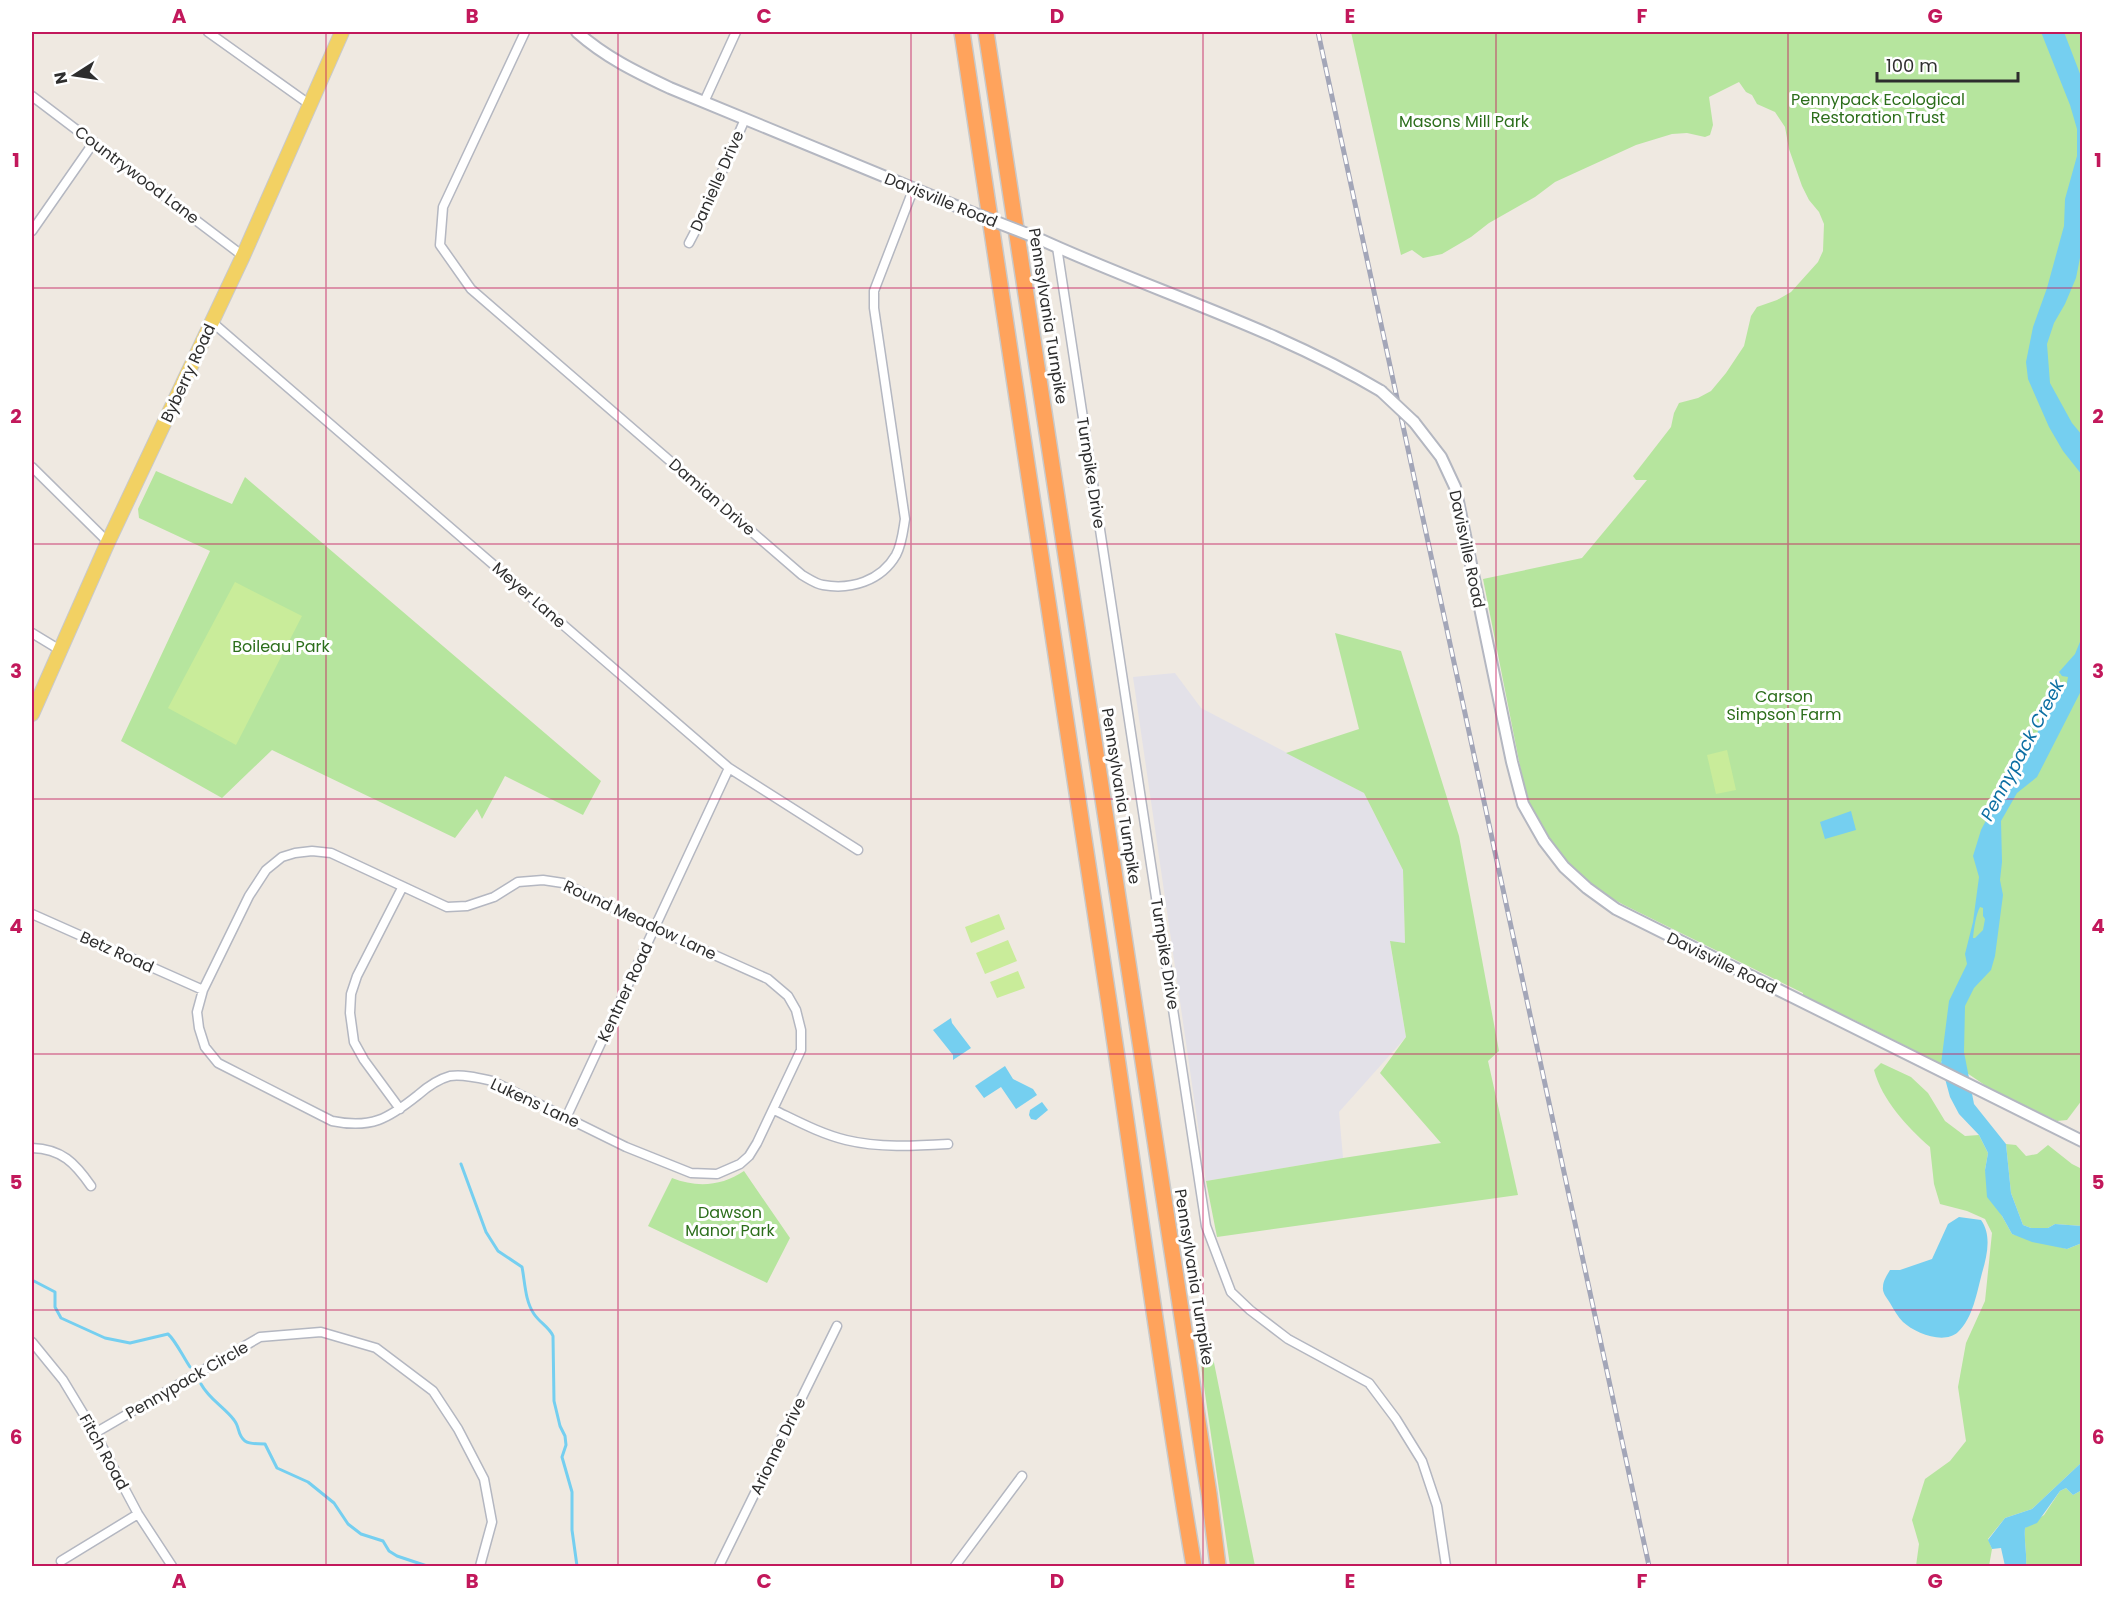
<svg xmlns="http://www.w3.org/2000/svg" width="2114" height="1598" viewBox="0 0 2114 1598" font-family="Poppins,sans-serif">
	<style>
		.industrial { fill: #e3e1e8 }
		.green { fill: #b6e59e }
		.pitch { fill: #c9ec9a }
		.water { fill: #75cff0; fill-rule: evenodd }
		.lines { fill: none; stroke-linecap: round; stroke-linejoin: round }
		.stream { stroke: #75cff0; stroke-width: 3 }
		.minor-casing { stroke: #b4b7c1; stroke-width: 11 }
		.tertiary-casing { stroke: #b4b7c1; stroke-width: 14 }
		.primary-casing { stroke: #c9c9c9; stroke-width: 16 }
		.motorway-casing { stroke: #c9c9c9; stroke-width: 18 }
		.minor { stroke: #fff; stroke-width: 8 }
		.tertiary { stroke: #fff; stroke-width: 10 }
		.primary { stroke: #f2d163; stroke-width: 14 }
		.motorway { stroke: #ffa35c; stroke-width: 15 }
		.rail-casing { stroke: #a3a6b8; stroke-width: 5 }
		.rail { stroke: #fff; stroke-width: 3; stroke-dasharray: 9; stroke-linecap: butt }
		.tertiary-bridge-casing { stroke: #b4b7c1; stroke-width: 14; stroke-linecap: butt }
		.tertiary-bridge { stroke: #fff; stroke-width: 10 }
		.grid { fill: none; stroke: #c2185b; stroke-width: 1.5; stroke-opacity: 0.55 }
		.labels { text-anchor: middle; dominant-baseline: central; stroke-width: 6; stroke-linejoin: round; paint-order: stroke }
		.park-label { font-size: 16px; fill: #2c6e1b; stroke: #fff }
		.street-label { font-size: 16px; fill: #2e2e2e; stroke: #fff }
		.water-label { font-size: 18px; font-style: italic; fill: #0d6fa3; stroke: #fff }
		.neatline { fill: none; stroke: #c2185b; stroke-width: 2 }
		.grid-label { font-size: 20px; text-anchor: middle; font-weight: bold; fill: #c2185b }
	</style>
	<rect width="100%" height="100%" fill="#efe9e1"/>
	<path class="industrial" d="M1175,673L1201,708L1364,793L1403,870L1405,943L1390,942L1406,1037L1339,1112L1343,1158L1206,1181L1133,677Z"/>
	<path class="green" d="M1351,32H2082V1100L2067,1120L2057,1121L1992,1090L1967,1073L1941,1061V1064L1854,1020L1812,1003L1803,996V993L1624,905L1597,890L1573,870L1542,828L1530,805L1522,776L1483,579L1582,558L1647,480H1636L1633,476L1671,427L1674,413L1679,403L1698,398L1711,391L1726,373L1744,346L1751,316L1757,307L1777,300L1791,292L1818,262L1823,251L1824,224L1819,212L1809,200L1802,186L1789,149L1785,127L1775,112L1757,104L1752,95L1746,92L1739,82L1709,97L1713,125L1710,135L1705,137L1687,133L1672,134L1636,145L1555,182L1535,197L1489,223L1471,237L1442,254L1423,258L1412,250L1401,255Z
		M156,471L232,504L245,477L601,781L583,815L505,776L482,819L477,809L455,838L272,750L222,798L121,741L210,551L139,518L138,509Z
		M1335,633L1401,651L1459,836L1499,1051L1488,1061L1518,1195L1217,1237L1206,1181L1343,1158L1441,1143L1380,1073L1406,1037L1390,941L1405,943L1403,870L1364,793L1286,753L1359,729Z
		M1881,1063L1911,1077L1928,1093L1945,1121L1965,1136L1979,1135L1988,1153L1985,1170L2002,1216L2012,1234L2067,1249L2082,1243V1462L2032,1509L2005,1518L1988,1539L1992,1549L1989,1566H1916L1919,1544L1912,1520L1925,1479L1950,1461L1966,1441L1958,1387L1966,1343L1985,1301L1992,1233L1985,1219L1967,1211L1940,1204L1934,1184L1930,1147C1907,1127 1882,1100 1874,1070Z
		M2006,1144L2016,1145L2026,1156L2037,1154L2048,1145L2072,1164L2082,1169V1226L2055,1224L2048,1228H2031L2023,1225L2011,1193Z
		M744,1171L790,1238L767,1283L648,1226L672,1178C697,1188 722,1186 744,1171Z
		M1208,1333L1255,1566H1230L1198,1345Z
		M2066,1488L2073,1495L2082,1490V1566H2026C2027,1553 2024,1542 2025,1528L2044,1515L2060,1491Z"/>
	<path class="pitch" d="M235,582L302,616L236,745L168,708Z
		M1727,750L1736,790L1716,794L1707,755Z
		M999,914L1005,929L971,943L965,927Z
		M1008,940L1017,961L985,974L976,953Z
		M1018,971L1025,988L997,998L990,982Z"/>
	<path class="water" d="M2041,32H2064L2082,79V248L2076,278L2065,304L2054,323L2047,344L2050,383L2072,423L2082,435V475L2063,451L2049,427L2028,379L2026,362L2033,327L2047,288L2064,226L2065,199L2077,156V129L2070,105Z
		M2082,637V689L2037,777L2017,793L2001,821L2002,862L2000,880L2003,895L1995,956L1991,970L1974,988L1965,1006L1964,1052L1974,1104L2006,1144L2011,1193L2023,1225L2031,1228H2048L2055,1224L2082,1226V1243L2067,1249L2032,1242L2012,1234L2002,1216L1987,1197L1985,1170L1988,1153L1979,1135L1959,1114L1950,1097L1941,1064L1949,1001L1967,964L1965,954L1973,922L1979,877L1973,856L1981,830L2007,780L2025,760L2054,696L2066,688L2068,677L2062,676L2059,672L2075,654ZM1980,907L1983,908V916L1985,919L1983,930L1975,938H1973C1974,928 1976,914 1980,907Z
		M1851,811L1856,830L1825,839L1820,822Z
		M951,1018L952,1023L971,1048L953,1060V1055L933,1030Z
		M1005,1066L1013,1079L1033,1089L1037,1095L1016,1109L1001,1087L984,1098L975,1086Z
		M1042,1102L1048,1110L1036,1120L1031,1119L1029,1115L1030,1110Z
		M1959,1217L1981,1220C1992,1235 1987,1256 1982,1273C1977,1292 1973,1318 1958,1332C1944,1345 1915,1333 1903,1322C1898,1317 1894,1310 1890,1303C1887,1298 1882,1293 1883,1287C1883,1281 1887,1275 1890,1270H1900L1932,1259L1948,1224Z
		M2082,1462V1490L2073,1495L2066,1488L2060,1491L2037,1523L2025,1528C2024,1542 2027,1553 2026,1566H2005L2001,1548L1992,1549L1988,1540L2005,1518L2032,1509Z"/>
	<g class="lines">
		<path class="stream" d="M461,1164L486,1232L498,1251L522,1267C525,1282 525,1301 534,1314C540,1323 549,1327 553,1336L554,1401L560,1426L565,1436L566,1445L562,1457L572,1492V1530L577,1566
			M32,1280L55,1292V1307L61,1318L105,1338L130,1343L168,1334C176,1341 183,1357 190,1367
			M201,1384C209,1399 224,1407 234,1420C240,1427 237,1435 245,1441C251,1445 258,1443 265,1444L277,1468L308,1482L334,1503L348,1524L361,1534L383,1541L389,1551L397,1556L427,1566"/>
		<g class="minor-casing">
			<path id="minor" d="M208,32L309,104
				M525,32L443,207L440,245L471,289L802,575C809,579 816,584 823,585C851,590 881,581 896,555C902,544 903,531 905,519L874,308V291L913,190
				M32,96L243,256
				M704,102L736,32
				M32,231L94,142
				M689,243L700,222L745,119
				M1057,247L1206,1226L1231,1292L1250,1310L1288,1339L1369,1383L1396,1419L1422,1461L1437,1506L1446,1566
				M212,322L729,768L858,850
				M32,467L108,542
				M32,633L60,650
				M312,851L331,853L447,907L467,906L494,897L518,882L543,880L563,883L654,928L768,979L788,996L796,1010L801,1030V1050L757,1143L749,1156L740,1164L717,1174L691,1173L626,1147L492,1081C479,1078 464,1074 450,1076C439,1079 427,1087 418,1095C388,1119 371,1129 332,1121L218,1063L205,1047L199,1028L197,1012L203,990L249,896L266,870L282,857L295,853Z
				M32,914L203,990
				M400,1109L364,1060L354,1042L350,1013L351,994L357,976L402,888
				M774,1110C797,1121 821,1134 846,1140C879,1148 914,1146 948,1144
				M566,1118L729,768
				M32,1148C62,1149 75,1163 91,1186
				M32,1342L63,1380L95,1433L138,1514L172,1566
				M95,1433L260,1337L321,1332L376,1348L433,1391L458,1429L484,1479L492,1522L480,1566
				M61,1561L138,1514
				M719,1566L837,1326
				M955,1566L1022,1476"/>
		</g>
		<g class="tertiary-casing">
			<path id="tertiary" d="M577,32C605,57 636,72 670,88L973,213
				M1035,237C1149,290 1272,326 1381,391
				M1414,422L1441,457L1455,487L1512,762L1523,804L1544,841L1564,867L1587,888L1616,909L2082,1141"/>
		</g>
		<g class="primary-casing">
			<path id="primary" d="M32,714L108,542L243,256L342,32"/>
		</g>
		<g class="motorway-casing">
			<path id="motorway" d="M962,32C1010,356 1060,679 1109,1003C1137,1191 1162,1379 1194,1566
				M986,32L1209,1494L1218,1566"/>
		</g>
		<use href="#minor" class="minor"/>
		<use href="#tertiary" class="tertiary"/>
		<use href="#primary" class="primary"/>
		<use href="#motorway" class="motorway"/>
		<g class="rail-casing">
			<path id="rail" d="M1318,32L1649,1566"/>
		</g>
		<use href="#rail" class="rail"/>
		<g class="tertiary-bridge-casing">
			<path id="tertiary-bridge" d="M973,213L1035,237
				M1381,391L1414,422"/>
		</g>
		<use href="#tertiary-bridge" class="tertiary-bridge"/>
	</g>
	<path class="grid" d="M326,32V1566M618,32V1566M911,32V1566M1203,32V1566M1496,32V1566M1788,32V1566M32,288H2082M32,544H2082M32,799H2082M32,1054H2082M32,1310H2082"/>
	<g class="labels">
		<g class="park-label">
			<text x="1878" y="99">Pennypack Ecological<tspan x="1878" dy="18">Restoration Trust</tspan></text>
			<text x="1464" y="121">Masons Mill Park</text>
			<text x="281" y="646">Boileau Park</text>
			<text x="1784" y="696">Carson<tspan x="1784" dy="18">Simpson Farm</tspan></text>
			<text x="730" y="1212">Dawson<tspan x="730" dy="18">Manor Park</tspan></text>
		</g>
		<g class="street-label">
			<text transform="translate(137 175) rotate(37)">Countrywood Lane</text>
			<text transform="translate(717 181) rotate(-66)">Danielle Drive</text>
			<text transform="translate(941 200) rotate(22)">Davisville Road</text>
			<text transform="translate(1048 316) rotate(81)">Pennsylvania Turnpike</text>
			<text transform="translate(188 373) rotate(-65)">Byberry Road</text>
			<text transform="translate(1091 473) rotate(81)">Turnpike Drive</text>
			<text transform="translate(712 497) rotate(41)">Damian Drive</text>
			<text transform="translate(1467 549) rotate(78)">Davisville Road</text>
			<text transform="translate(529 595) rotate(41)">Meyer Lane</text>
			<text transform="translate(1121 796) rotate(81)">Pennsylvania Turnpike</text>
			<text transform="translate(640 920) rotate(25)">Round Meadow Lane</text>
			<text transform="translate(117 952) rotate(24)">Betz Road</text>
			<text transform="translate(1165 954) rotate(81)">Turnpike Drive</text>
			<text transform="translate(1722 963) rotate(26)">Davisville Road</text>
			<text transform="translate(625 992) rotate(-65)">Kentner Road</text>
			<text transform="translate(535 1103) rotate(25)">Lukens Lane</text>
			<text transform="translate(1194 1277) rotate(81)">Pennsylvania Turnpike</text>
			<text transform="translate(187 1380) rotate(-30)">Pennypack Circle</text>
			<text transform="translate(778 1446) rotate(-64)">Arionne Drive</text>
			<text transform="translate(104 1452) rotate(61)">Fitch Road</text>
		</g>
		<g class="water-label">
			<text transform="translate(2022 750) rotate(-62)">Pennypack Creek</text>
		</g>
	</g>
	<rect width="2114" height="1598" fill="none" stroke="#ffffff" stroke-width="66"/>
	<g transform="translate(75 75) rotate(258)" stroke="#ffffff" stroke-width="4.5" paint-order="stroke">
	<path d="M0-4.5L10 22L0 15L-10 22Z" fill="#2e2e2e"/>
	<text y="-9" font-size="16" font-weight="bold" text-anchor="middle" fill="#2e2e2e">N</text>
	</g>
	<path d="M1877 72v9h141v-9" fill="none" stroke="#2e2e2e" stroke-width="3"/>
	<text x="1886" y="72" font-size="18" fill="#2e2e2e" stroke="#ffffff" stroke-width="4.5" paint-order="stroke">100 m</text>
	<rect x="33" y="33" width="2048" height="1532" class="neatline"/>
	<g class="grid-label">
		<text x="179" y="23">A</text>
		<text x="472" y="23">B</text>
		<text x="764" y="23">C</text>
		<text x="1057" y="23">D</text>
		<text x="1350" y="23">E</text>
		<text x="1642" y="23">F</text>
		<text x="1935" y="23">G</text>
		<text x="16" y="167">1</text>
		<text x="2098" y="167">1</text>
		<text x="16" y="423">2</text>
		<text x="2098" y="423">2</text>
		<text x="16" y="678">3</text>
		<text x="2098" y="678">3</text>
		<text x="16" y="933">4</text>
		<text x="2098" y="933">4</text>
		<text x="16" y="1189">5</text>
		<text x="2098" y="1189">5</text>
		<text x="16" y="1444">6</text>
		<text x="2098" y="1444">6</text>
		<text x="179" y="1588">A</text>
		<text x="472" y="1588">B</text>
		<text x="764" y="1588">C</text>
		<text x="1057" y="1588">D</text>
		<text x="1350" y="1588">E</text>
		<text x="1642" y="1588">F</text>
		<text x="1935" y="1588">G</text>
	</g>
</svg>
